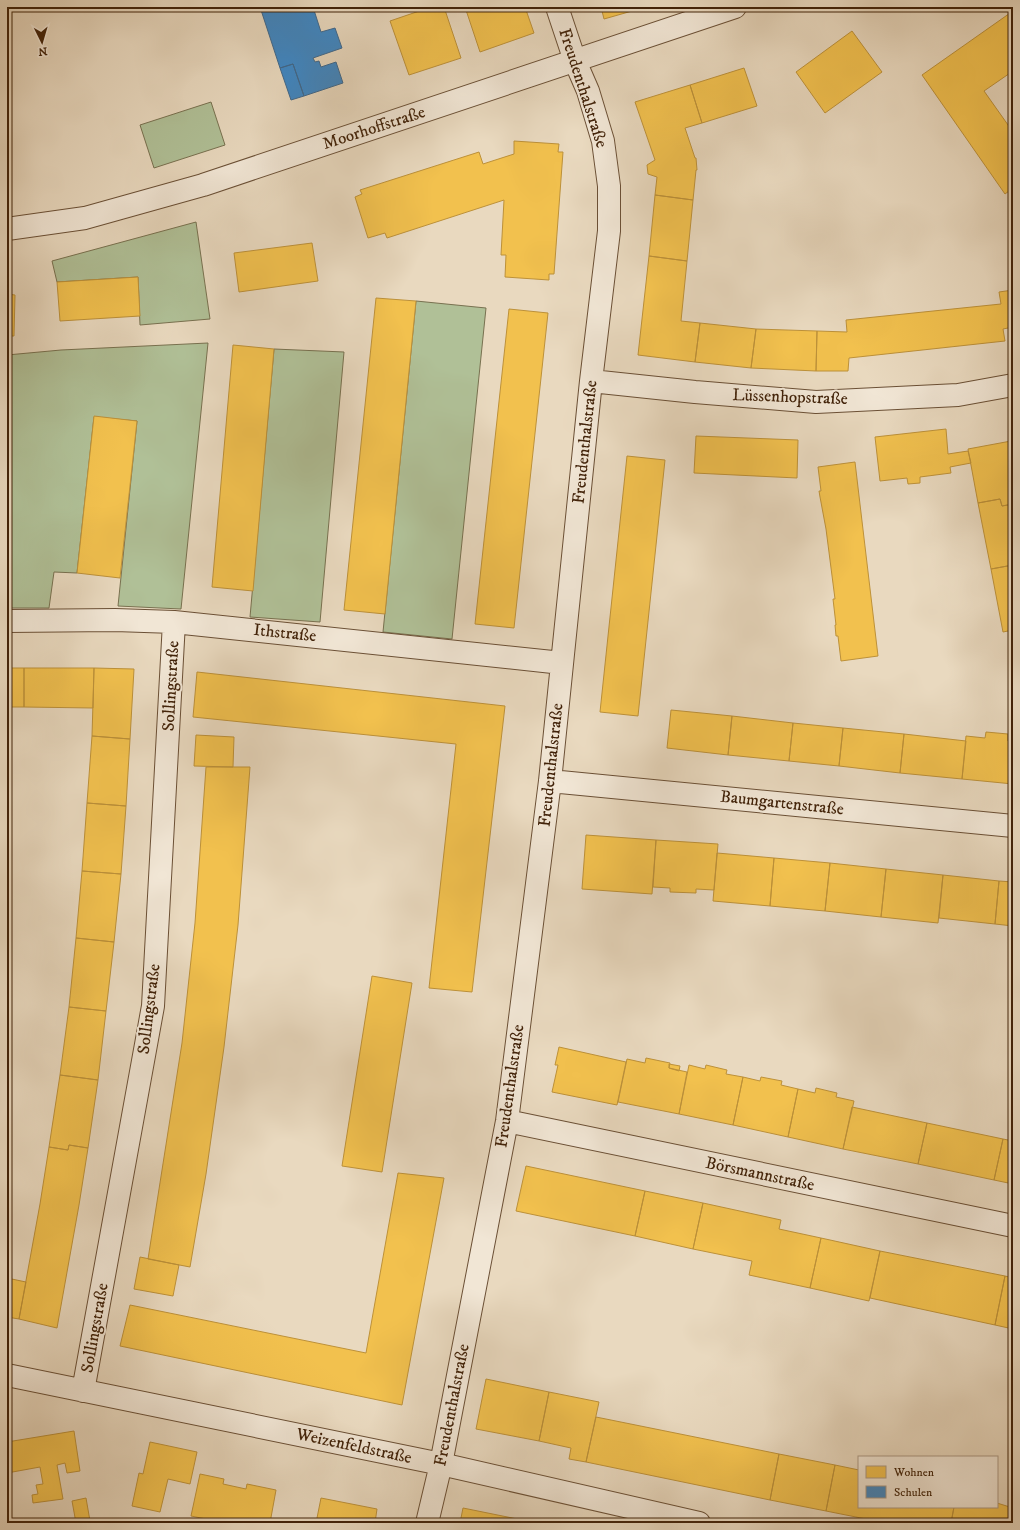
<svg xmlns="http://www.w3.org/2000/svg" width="1020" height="1530" viewBox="0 0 1020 1530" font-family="'IM FELL DW Pica',serif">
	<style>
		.green { fill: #b0c097; stroke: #787150 }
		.homes { fill: #f2c14e; stroke: #bd9139 }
		.schools { fill: #3f88c5; stroke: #40698d }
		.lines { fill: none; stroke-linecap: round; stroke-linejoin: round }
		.minor-casing { stroke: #6b5036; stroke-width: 24 }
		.minor { stroke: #f1e6d5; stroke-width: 22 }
		.labels { text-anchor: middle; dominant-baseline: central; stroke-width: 4; stroke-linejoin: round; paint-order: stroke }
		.street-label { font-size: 17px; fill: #412209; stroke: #f1e6d5 }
	</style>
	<rect width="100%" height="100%" fill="#e9d9bf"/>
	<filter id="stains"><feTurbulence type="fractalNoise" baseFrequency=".005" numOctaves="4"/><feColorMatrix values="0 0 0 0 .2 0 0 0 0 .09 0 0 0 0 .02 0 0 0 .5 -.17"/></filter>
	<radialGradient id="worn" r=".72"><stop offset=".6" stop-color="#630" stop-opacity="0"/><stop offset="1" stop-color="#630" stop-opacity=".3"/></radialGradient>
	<path class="green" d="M211,102L225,145L154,168L140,125Z
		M196,222L210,319L140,325L138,277L57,282L52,261Z
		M416,301L486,308L452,639L383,632Z
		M208,343L181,609L118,606L137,421L94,417L77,573L54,572L49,608H7V355L61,350Z
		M274,349L344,352L320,622L250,617Z"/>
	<path class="homes" d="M431,7H444L461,58L409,75L390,21Z
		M465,7H525L534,33L480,52Z
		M601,7H646L604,19Z
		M1013,11V71L984,91L1013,132V188L1005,194L922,75Z
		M852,31L882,72L825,113L796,72Z
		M744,68L757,106L702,123L690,85Z
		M690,85L702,123L685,128L695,158H696L697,170H696L693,200L655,195L657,177L648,174L647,165L655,160L635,102Z
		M514,141L559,144L558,152H563L554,274H549V280L505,277L506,255H501L504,200L387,238L385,233L368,238L355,197L362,194L360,190L479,152L483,164L514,154Z
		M655,195L693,200L687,261L649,256Z
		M312,243L318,281L239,292L234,253Z
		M649,256L687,261L681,321L700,323L695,362L638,355Z
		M138,277L140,316L60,321L57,282Z
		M1013,290V327L1003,329L1005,341L849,358L848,371H816L817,331L847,332L846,320L1001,304L999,292Z
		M7,294L15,295L14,336H7Z
		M376,298L416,301L385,614L344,610Z
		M509,309L548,313L514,628L475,624Z
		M700,323L756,329L751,368L695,362Z
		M756,329L817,331L816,371L751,368Z
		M233,345L274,349L253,591L212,587Z
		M94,416L137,421L120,578L77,573Z
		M946,429L948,454L968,451L971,463L950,467L951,473L920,477V483L908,484L907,478L880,481L875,437Z
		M696,436L798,440L797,478L694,473Z
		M1011,441L1013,442V504L1002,506L1000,499L978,503L968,449Z
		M627,456L665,460L638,716L600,712Z
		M855,462L878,656L841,661L838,636H836L835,625H836L833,599H835L826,529L820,497L819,491H821L818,467Z
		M1000,499L1002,506L1013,504V565L991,569L978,503Z
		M1013,565V630L1003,632L991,569Z
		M7,668H24V707H7Z
		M24,668H94L93,708L24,707Z
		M94,668L134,669L130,739L92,736Z
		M197,672L505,706L472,992L429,988L456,744L193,717Z
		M671,710L732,716L728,755L667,748Z
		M732,716L793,723L789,761L728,755Z
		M793,723L843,728L839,766L789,761Z
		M843,728L904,734L900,773L839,766Z
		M986,732L1008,734V741H1013V784L962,779L966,736L985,738Z
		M904,734L966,741L962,779L900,773Z
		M1008,734L1013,735V741H1008Z
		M196,735L234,737L233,767L194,766Z
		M92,736L130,739L126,806L87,803Z
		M206,767H250L238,925L224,1047L206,1174L190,1267L148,1259L182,1043L195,923Z
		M87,803L126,806L121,874L82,871Z
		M586,835L656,840L652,894L582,889Z
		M656,840L718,844L714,890L696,889V893L670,892V888L653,887Z
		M717,853L774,858L770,906L713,901Z
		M774,858L830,863L825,911L770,906Z
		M830,863L886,869L881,917L825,911Z
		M886,869L943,875L938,923L881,917Z
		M82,871L121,874L114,942L76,938Z
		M943,875L999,881L995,924L939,918Z
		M999,881L1013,882V926L995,924Z
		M76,938L114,942L106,1011L69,1007Z
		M372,976L412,983L382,1172L342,1166Z
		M69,1007L106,1011L98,1080L60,1075Z
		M559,1047L626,1062L617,1105L552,1092L558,1065H555Z
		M646,1058L670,1063L669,1068L687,1072L679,1114L618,1102L627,1059L645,1063Z
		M669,1064L680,1066L679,1071L669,1068Z
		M689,1065L705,1069L706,1065L727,1070L726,1074L743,1077L733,1125L679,1114Z
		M60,1075L98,1080L88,1148L69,1145L68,1150L49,1147Z
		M743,1077L760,1081L761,1077L782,1081L781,1085L798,1089L788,1137L733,1125Z
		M816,1088L837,1093L836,1097L854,1101L843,1149L788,1137L798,1089L815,1093Z
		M852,1107L927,1123L918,1164L843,1149Z
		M927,1123L1003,1139L994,1180L918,1164Z
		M1003,1139L1013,1141V1184L994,1180Z
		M69,1145L88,1148L79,1205L57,1328L19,1319L40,1204L49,1147L68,1150Z
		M526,1166L645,1191L635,1236L516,1211Z
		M398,1173L444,1178L402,1405L120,1346L130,1305L366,1353Z
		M645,1191L703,1203L693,1249L635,1236Z
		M703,1203L781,1220L779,1229L821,1238L810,1288L749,1275L752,1261L693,1249Z
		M821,1238L880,1251L869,1301L810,1288Z
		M880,1251L1005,1276L995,1325L870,1298Z
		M140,1257L179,1265L173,1296L134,1289Z
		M1005,1276L1013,1278V1329L995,1325Z
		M7,1278L26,1282L19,1319L7,1317Z
		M486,1379L549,1392L539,1441L476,1429Z
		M549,1392L599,1402L586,1462L569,1459L571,1448L539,1441Z
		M596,1417L779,1454L770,1500L586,1462Z
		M74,1431L80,1471L67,1473L65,1463L57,1465L63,1499L33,1503L32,1495L38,1494L36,1485L43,1484L40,1467L7,1473V1456L9,1455L7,1442Z
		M150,1442L197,1452L190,1484L168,1479L160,1512L132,1506L139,1473L143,1474Z
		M779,1454L835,1465L826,1511L770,1500Z
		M835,1465L859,1470V1507H954L951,1523H886L826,1511Z
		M200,1474L224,1479L223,1484L246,1489L247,1484L276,1490L270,1523H226L191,1516Z
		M86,1498L90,1521L76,1523L72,1501Z
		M321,1498L377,1509L375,1523H316Z
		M997,1503L1013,1508V1523H951L954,1507H997Z
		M463,1508L537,1523H460Z"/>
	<path class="schools" d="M260,7H313L321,32L335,28L342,48L313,58L315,62L319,61L321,67L336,62L343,83L304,96L293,64L280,68Z
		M293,64L304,96L291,100L280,68Z"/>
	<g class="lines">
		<g class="minor-casing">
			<path id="minor" d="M7,229L85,218L203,185L735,7
				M591,381L695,392L816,402L958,395L1013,385
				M7,621L115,620L174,622L562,663
				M550,781L1013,826
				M507,1121L1013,1226
				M7,1375L441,1464L699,1523
				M83,1391L153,1006L174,622
				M427,1523L441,1464L507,1121L550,781L591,381L609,231V186L603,141L588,91L575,61L557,7"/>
		</g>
		<use href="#minor" class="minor"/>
	</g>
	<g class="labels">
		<g class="street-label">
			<text transform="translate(583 88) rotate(72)">Freudenthalstraße</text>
			<text transform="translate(374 128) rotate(-18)">Moorhoffstraße</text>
			<text transform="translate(790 397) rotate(2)">Lüssenhopstraße</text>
			<text transform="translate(585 442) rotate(-84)">Freudenthalstraße</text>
			<text transform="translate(285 633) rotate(6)">Ithstraße</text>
			<text transform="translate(171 686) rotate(-87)">Sollingstraße</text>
			<text transform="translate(551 765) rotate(-84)">Freudenthalstraße</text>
			<text transform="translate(782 803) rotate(6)">Baumgartenstraße</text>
			<text transform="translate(149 1009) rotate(-83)">Sollingstraße</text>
			<text transform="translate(510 1086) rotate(-82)">Freudenthalstraße</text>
			<text transform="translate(760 1174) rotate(12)">Börsmannstraße</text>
			<text transform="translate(95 1328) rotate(-80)">Sollingstraße</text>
			<text transform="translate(452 1405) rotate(-79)">Freudenthalstraße</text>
			<text transform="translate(354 1446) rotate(12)">Weizenfeldstraße</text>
		</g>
	</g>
	<rect width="1020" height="1530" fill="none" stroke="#e9d9bf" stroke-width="24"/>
	<rect x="8" y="8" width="1004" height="1514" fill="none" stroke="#412209" stroke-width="2"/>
	<rect x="12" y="12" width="996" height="1506" fill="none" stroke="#412209"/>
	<rect x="858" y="1456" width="140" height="52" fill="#f1e6d5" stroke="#ab9883"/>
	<rect x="866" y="1466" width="20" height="12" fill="#f2c14e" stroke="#ab9883"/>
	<text x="894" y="1476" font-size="12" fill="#412209">Wohnen</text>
	<rect x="866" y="1486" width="20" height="12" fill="#3f88c5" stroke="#ab9883"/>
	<text x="894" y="1496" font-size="12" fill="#412209">Schulen</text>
	<g transform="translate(42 42) rotate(175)" stroke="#f1e6d5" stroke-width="3" paint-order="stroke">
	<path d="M0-3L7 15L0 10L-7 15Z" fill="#412209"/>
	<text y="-6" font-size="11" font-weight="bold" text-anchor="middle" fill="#412209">N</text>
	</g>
	<rect width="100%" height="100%" filter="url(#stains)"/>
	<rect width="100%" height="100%" fill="url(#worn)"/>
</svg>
